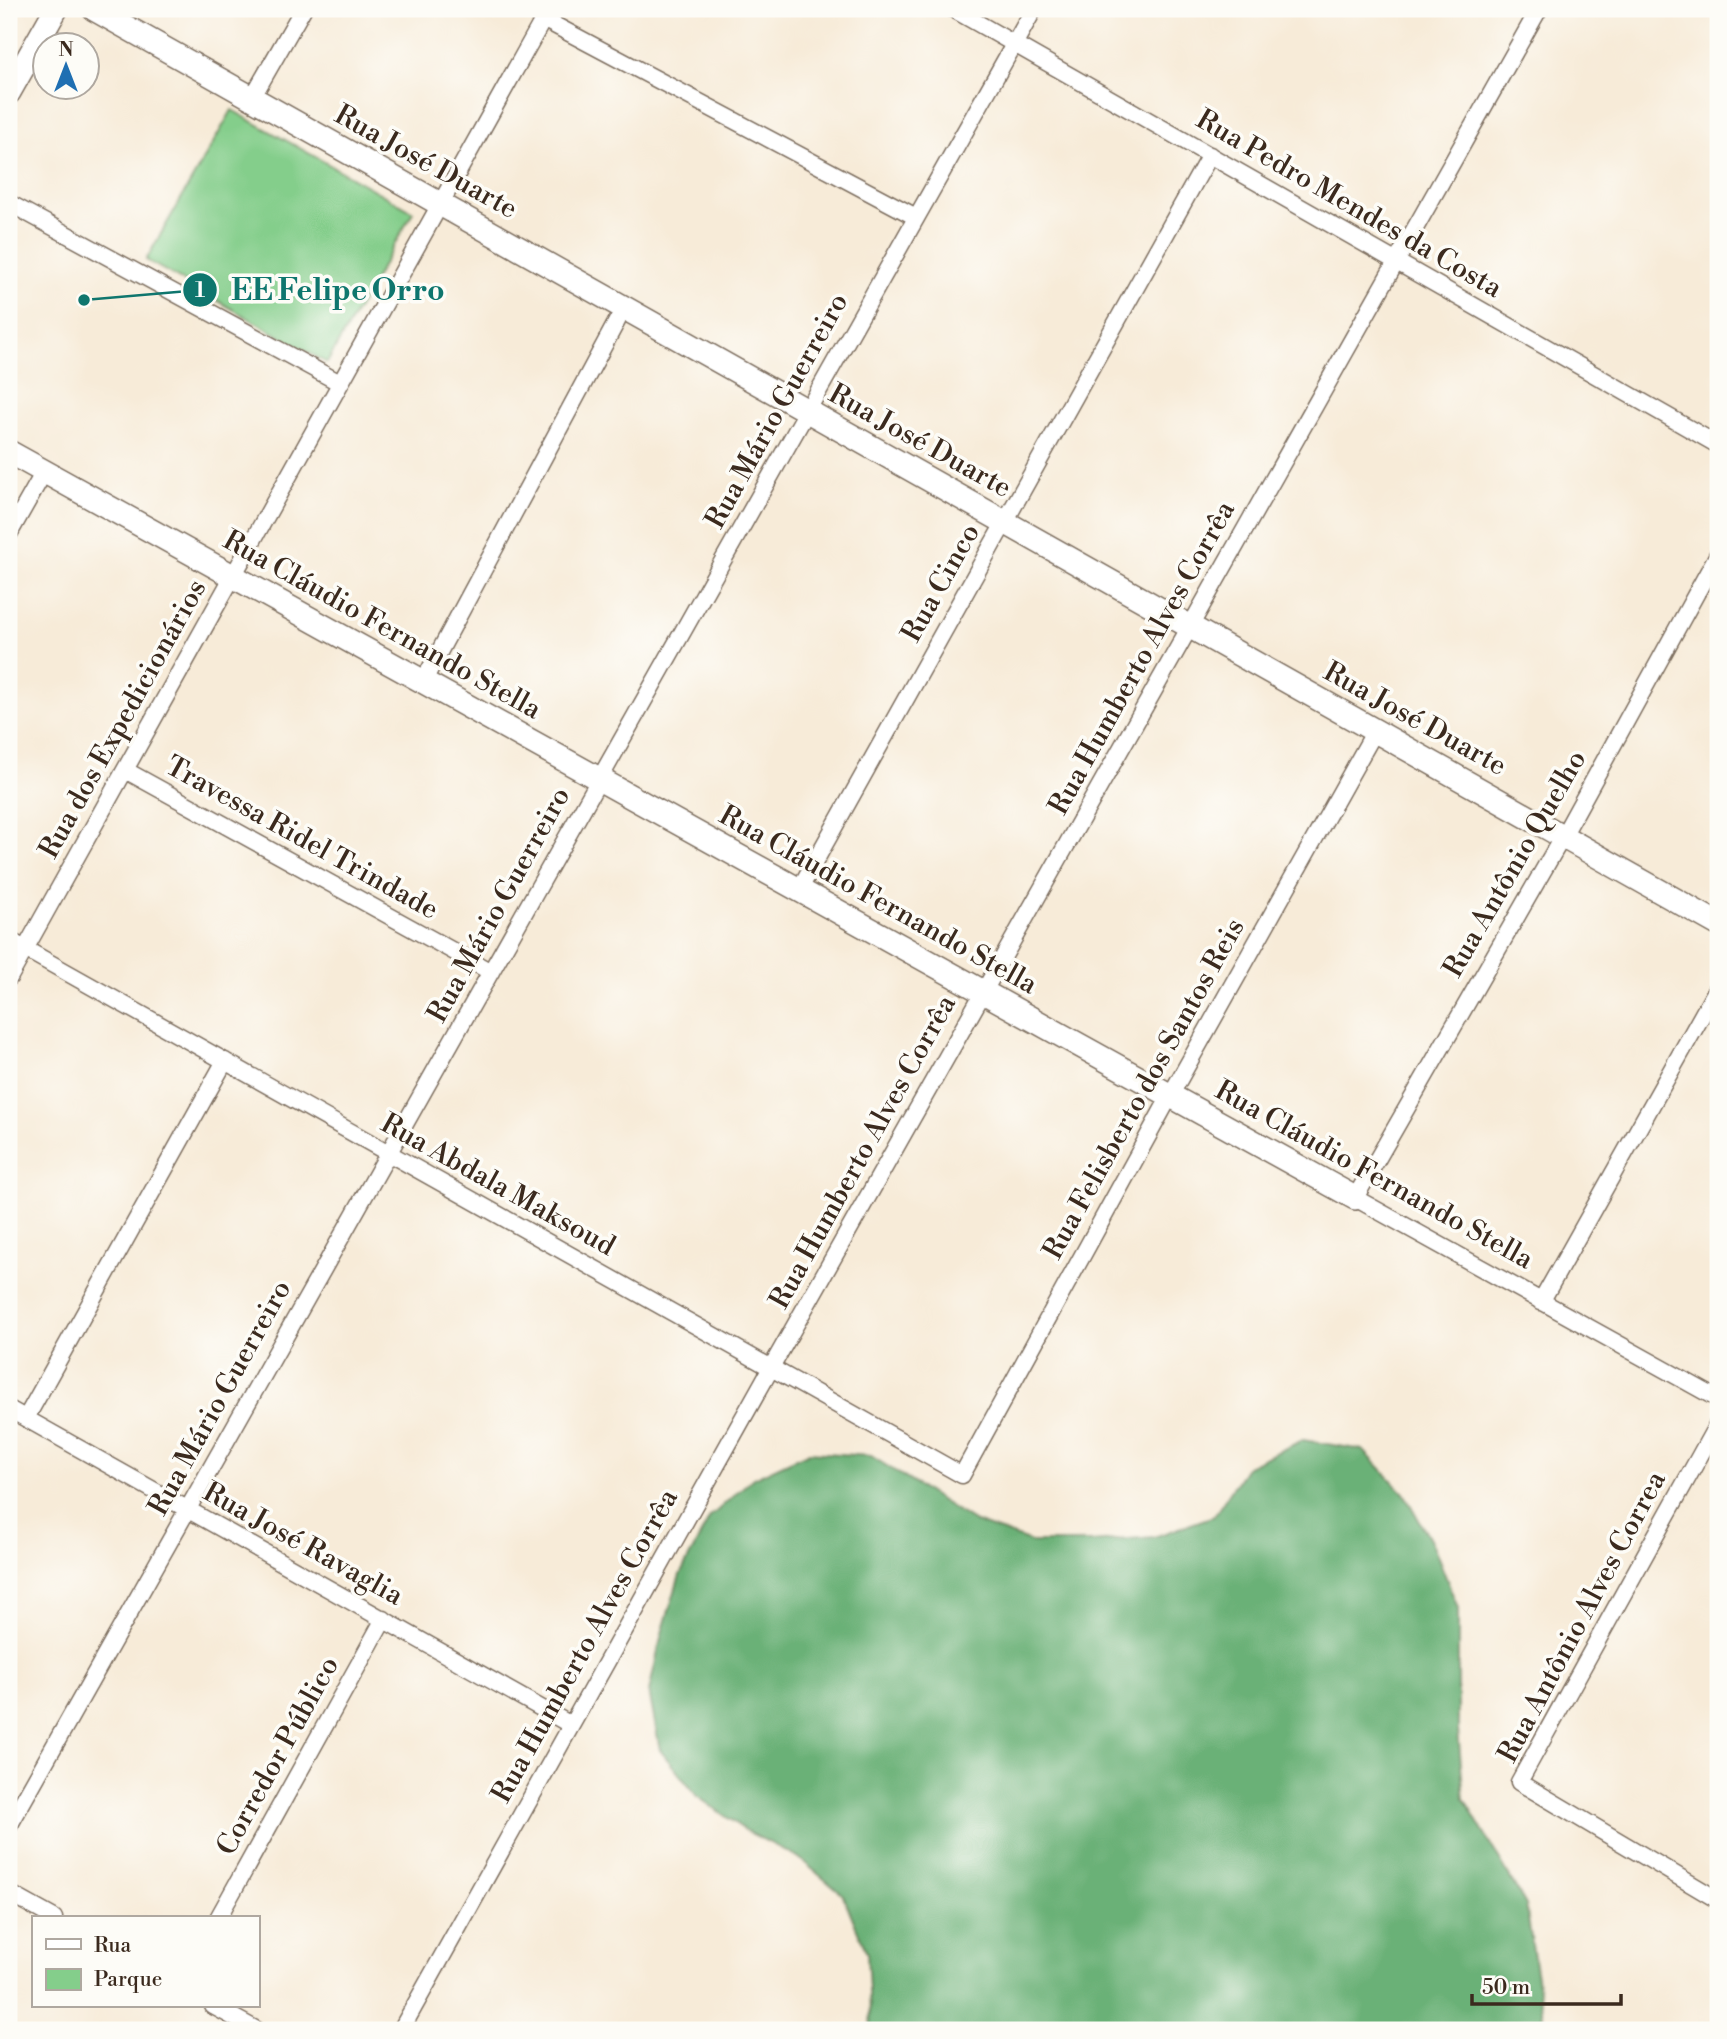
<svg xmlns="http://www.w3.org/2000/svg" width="1727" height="2039" viewBox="0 0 1727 2039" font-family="'Libre Bodoni',serif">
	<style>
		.green { fill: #84ce8b; stroke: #607c54; stroke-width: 2 }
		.forest { fill: #6bb177; stroke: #536e4a; stroke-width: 2 }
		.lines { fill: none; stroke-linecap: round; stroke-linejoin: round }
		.street-casing { stroke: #7d6e5f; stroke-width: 19 }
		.secondary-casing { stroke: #7d6e5f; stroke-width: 26 }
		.street { stroke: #fff; stroke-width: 16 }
		.secondary { stroke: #fff; stroke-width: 23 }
		.labels { text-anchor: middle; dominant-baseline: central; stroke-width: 7; stroke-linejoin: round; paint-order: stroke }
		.street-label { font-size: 28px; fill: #3b2a1e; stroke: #fdfcf7 }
		.leader { fill: none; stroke: #0f766e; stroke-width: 2.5 }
		.callout-dot { fill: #0f766e; stroke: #fdfcf7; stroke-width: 2.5 }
		.mark-label { font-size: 21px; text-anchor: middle; font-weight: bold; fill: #fff }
		.callout-label { font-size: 30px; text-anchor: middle; font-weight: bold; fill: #0f766e; stroke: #fdfcf7; stroke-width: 7; stroke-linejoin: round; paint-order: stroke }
	</style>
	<rect width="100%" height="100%" fill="#fdfcf7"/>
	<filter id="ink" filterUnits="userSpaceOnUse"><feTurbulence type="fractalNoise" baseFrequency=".0143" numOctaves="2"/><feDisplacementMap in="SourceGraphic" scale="14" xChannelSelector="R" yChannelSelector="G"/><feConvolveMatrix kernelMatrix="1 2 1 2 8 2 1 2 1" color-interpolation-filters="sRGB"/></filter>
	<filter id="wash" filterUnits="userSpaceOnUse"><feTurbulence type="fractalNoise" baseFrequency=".00686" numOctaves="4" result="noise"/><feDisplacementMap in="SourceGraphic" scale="28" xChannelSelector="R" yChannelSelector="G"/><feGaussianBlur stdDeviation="1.57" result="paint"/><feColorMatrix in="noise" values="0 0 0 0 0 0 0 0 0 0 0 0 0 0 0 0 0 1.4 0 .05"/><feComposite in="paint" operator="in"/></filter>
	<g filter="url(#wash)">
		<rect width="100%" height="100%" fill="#f7ebd8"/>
		<path class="green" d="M232,110L413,212L327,363L146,260Z"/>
		<path class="forest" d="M1303,1440L1363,1450L1404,1493L1434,1547L1458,1608V1730L1464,1799L1526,1905L1545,2030H871L867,1953L843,1895L798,1857L746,1831L697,1796L660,1750L649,1692L662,1633L680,1575L710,1517L753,1478L809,1452L871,1456L973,1521L1031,1542H1091L1154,1537L1214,1516L1247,1466Z"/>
	</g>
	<g filter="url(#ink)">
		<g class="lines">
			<g class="street-casing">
				<path id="street" d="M953,9L1718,445
					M543,19L916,217
					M252,98L303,9
					M9,203L340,383
					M9,534L44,472
					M1718,554L1563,836L1355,1198L1718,1399
					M423,682L624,308
					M125,770L491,972
					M799,890L1210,155
					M9,940L962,1475L1170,1096L1375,731
					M9,978L549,9
					M1541,1302L1718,987
					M9,1409L571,1725
					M26,1418L225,1061
					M1718,1423L1519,1782L1718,1900
					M9,1826L1034,9
					M9,1893L54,1918
					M218,1918L384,1619
					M213,2006L257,2030
					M401,2030L771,1368L1539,9"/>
			</g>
			<g class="secondary-casing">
				<path id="secondary" d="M94,9L1718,924
					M9,92L56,9
					M9,452L1355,1198"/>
			</g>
			<use href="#street" class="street"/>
			<use href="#secondary" class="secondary"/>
		</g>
	</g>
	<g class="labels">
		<g class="street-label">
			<text transform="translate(426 162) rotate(29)">Rua José Duarte</text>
			<text transform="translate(1349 204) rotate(30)">Rua Pedro Mendes da Costa</text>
			<text transform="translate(777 411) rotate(-61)">Rua Mário Guerreiro</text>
			<text transform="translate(920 441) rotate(29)">Rua José Duarte</text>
			<text transform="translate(941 583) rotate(-61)">Rua Cinco</text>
			<text transform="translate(382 625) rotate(29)">Rua Cláudio Fernando Stella</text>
			<text transform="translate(1142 658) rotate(-61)">Rua Humberto Alves Corrêa</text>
			<text transform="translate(123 719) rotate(-61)">Rua dos Expedicionários</text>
			<text transform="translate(1415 719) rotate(29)">Rua José Duarte</text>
			<text transform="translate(302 838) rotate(29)">Travessa Ridel Trindade</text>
			<text transform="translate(1515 864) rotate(-60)">Rua Antônio Quelho</text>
			<text transform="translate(878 900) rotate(29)">Rua Cláudio Fernando Stella</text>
			<text transform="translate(499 905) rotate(-61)">Rua Mário Guerreiro</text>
			<text transform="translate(1144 1089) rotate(-61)">Rua Felisberto dos Santos Reis</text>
			<text transform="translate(863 1152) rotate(-61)">Rua Humberto Alves Corrêa</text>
			<text transform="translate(1374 1175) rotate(29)">Rua Cláudio Fernando Stella</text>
			<text transform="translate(498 1185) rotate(29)">Rua Abdala Maksoud</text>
			<text transform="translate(220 1398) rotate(-61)">Rua Mário Guerreiro</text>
			<text transform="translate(303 1544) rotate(29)">Rua José Ravaglia</text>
			<text transform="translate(1582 1617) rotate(-62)">Rua Antônio Alves Correa</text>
			<text transform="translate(585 1646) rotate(-61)">Rua Humberto Alves Corrêa</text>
			<text transform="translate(278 1756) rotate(-61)">Corredor Público</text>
		</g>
	</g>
	<path class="leader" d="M84 300L200 290"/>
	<g class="callout-dot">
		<circle cx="84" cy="300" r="7"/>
		<circle cx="200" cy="290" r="18"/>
	</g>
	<g class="mark-label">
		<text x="200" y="297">1</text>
	</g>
	<g class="callout-label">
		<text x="338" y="300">EE Felipe Orro</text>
	</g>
	<rect width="1727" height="2039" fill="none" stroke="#fdfcf7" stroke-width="35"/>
	<rect x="32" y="1916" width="228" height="91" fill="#fdfcf7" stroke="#afa8a0" stroke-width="2"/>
	<rect x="46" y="1939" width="35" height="10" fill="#ffffff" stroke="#afa8a0" stroke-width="2"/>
	<text x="94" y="1952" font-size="21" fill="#3b2a1e">Rua</text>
	<rect x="46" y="1969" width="35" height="21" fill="#84ce8b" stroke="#afa8a0" stroke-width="2"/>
	<text x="94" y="1986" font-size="21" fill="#3b2a1e">Parque</text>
	<g transform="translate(66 66)"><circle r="33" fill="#fdfcf7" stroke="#afa8a0" stroke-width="2"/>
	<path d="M0-5L12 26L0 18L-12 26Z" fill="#1f6fb2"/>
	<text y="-10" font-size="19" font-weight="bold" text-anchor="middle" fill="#3b2a1e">N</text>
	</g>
	<path d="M1472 1994v10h149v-10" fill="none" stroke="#3b2a1e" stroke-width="3.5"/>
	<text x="1482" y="1994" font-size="21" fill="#3b2a1e" stroke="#fdfcf7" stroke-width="5" paint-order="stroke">50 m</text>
</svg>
